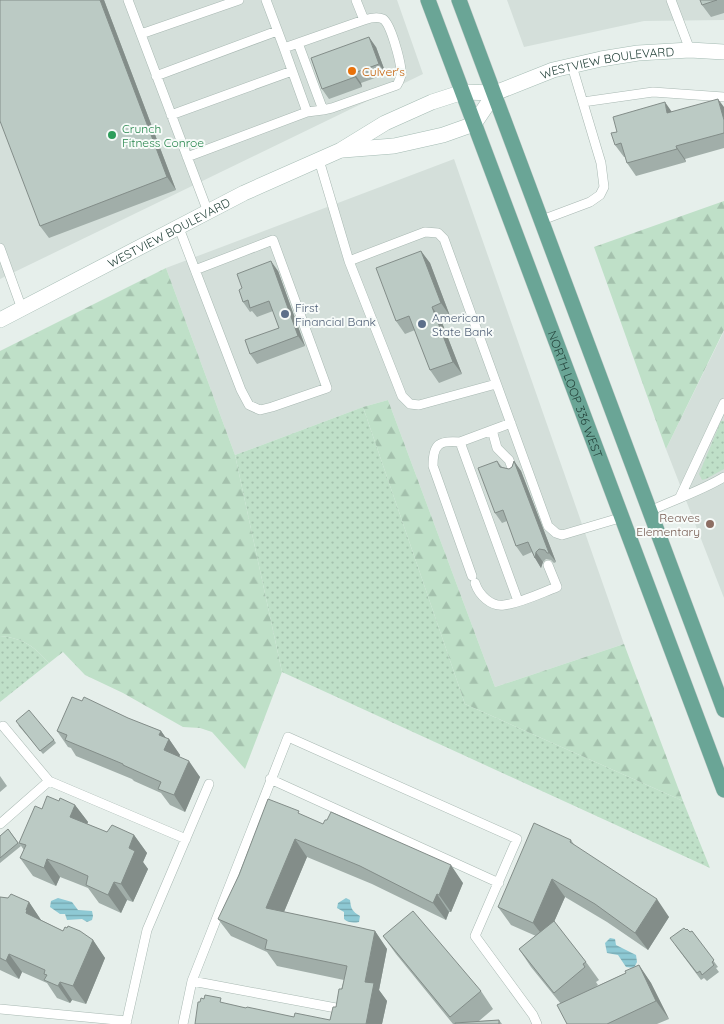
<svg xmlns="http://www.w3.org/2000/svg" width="724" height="1024" viewBox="0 0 724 1024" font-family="Quicksand,sans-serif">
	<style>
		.built { fill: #d4dfda }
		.grass { fill: url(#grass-dots) }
		.forest { fill: url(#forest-firs) }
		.water { fill: url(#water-rules) }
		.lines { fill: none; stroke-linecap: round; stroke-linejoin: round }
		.lane-casing { stroke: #a8b8b2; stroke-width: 10 }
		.secondary-casing { stroke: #a4bbb3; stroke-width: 16 }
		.primary-casing { stroke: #c2cac8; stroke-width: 16 }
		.lane { stroke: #fff; stroke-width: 9 }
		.secondary { stroke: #fff; stroke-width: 15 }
		.primary { stroke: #6aa596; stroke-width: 15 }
		.wall { fill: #a1aea9 }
		.shaded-wall { fill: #838d89 }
		.building { fill: #bbcac4; stroke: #838d89 }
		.food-dot { fill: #e8710a; stroke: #f7fbf9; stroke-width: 2 }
		.leisure-dot { fill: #2e9e5b; stroke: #f7fbf9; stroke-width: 2 }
		.service-dot { fill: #5c6f8a; stroke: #f7fbf9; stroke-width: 2 }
		.education-dot { fill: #8d6e63; stroke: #f7fbf9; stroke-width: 2 }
		.labels { text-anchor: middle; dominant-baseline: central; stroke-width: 4; stroke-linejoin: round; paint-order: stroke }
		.street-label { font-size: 12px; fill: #24423a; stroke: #f7fbf9 }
		.food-label { font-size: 12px; fill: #c56008; stroke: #f7fbf9; text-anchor: start }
		.leisure-label { font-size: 12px; fill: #27864d; stroke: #f7fbf9; text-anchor: start }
		.service-label { font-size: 12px; fill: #4e5e75; stroke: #f7fbf9; text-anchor: start }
		.education-label { font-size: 12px; fill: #785e54; stroke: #f7fbf9; text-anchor: end }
	</style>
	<defs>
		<pattern id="grass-dots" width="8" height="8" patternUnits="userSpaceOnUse" patternTransform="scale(1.25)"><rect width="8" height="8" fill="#bfe0c8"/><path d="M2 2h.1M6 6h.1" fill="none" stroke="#a4c1ad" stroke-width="1.8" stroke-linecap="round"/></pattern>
		<pattern id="forest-firs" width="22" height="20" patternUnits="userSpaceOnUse" patternTransform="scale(1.25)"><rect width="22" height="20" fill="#bfe0c8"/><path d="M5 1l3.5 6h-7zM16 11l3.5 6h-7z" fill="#a4c1ad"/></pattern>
		<pattern id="water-rules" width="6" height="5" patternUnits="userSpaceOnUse" patternTransform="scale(1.25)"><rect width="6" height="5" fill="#8ec9d4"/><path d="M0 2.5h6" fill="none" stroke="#74a5ad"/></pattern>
	</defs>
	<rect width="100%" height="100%" fill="#e6efeb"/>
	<path class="built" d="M0,0H397L423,74L0,279Z
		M507,0H724V20L644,21L524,47Z
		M454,159L624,644L495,687L388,400L363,407L235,455L166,268Z
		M724,331V598L666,449Z"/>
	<path class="grass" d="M363,407L465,704L683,801L710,868L282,672L235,455Z
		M721,421H724V469L706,479L702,480L699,474Z
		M0,636C25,639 32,645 49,663L0,702Z"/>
	<path class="forest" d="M724,201V330L666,449L594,247Z
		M166,268L235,455L282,672L245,769L212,732L200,728L183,727L123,693L85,675L63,652L49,663C32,645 25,639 0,636V351Z
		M388,400L495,687L624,644L683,801L465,704L363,407Z"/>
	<path class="water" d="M58,898L72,902L78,910L92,911L93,916L92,920L87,922L82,919L67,920L65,914H60L50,907L51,901Z
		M346,898L350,900C351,909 352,911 360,916L359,922C354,923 348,923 344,919V912L337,908L338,903Z
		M610,938L615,939L616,945L636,955L637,962L634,968L626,967L618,955L607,953L605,943Z"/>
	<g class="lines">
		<g class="lane-casing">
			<path id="lane" d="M128,0L208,212
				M266,0L284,48
				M671,0L690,50
				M141,34L239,0
				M156,76L277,31
				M583,102L653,92L724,97
				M323,110L332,108L397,85C400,80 402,76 401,70C400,60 391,24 383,19C377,16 370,18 364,20
				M307,112L284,48L364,20L356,0
				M171,115L292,71
				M187,157L307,112L323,110L298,43
				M319,160L349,261L425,232L438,233L444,239L548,526L556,533L562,535L623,517
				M542,220L590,202L600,195L604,187L601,163L572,66
				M179,228L241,390L249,405L260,410L272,407L327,388L273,240L195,270
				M0,248L22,309
				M349,261L402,396L410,404L419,405L496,384
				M511,423L460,442L518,601
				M492,430L497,448L509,460L514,473
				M460,442C439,440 433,444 433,466L472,576
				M680,497L724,403
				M650,511C675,499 701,491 724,477
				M475,583C479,595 491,607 504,605C521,603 541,593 557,587L548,565
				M3,726L49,781L186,839
				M270,779L499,883
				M0,824L49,781
				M192,981L336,1008
				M0,1009L127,1021
				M126,1024L147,930L209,784
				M183,1024L192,981L288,737L517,839L475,936L533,1015L537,1024"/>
		</g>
		<g class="secondary-casing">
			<g id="secondary">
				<path d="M343,150L394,146L443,135L474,124L495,93"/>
				<path id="s1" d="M0,320L244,193L341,150L385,123L432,102L463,92L495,93L553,70L601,59L638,53L690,50L724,52"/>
			</g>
		</g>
		<g class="primary-casing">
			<g id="primary">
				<path id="s2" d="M428,0L724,790"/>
				<path d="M459,0L724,710"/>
			</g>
		</g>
		<use href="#lane" class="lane"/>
		<use href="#secondary" class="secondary"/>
		<use href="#primary" class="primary"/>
	</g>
	<path class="wall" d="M104,0L176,190L49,238L40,226Z
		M700,0H724V13L711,17L702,5Z
		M376,47L386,74L361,83L362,87L329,99L322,89Z
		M724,107V148L685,159L686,162L636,176L627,163L625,157H624L615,145L617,132L671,112Z
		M421,251L430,263L450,316L441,320L462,374L439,383L430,370L415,330L405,334L396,321Z
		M278,271L305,346L257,364L250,354L279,328L273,311L257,317L252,311L250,312L243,302Z
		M497,461L502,467L509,469L512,467L514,461L521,471L556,562L554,563L551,560L546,559L543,562L541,568L535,558L532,552L523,556L516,546L507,521L502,523L495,513Z
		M82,701L161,731L166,738L169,739L180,755L179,757L200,777L185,812L170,805L161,793L134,781L132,779L76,756L71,748L68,747L57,731Z
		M18,725L54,740L56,743L43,754Z
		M0,776L7,786L0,792Z
		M59,801L75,805L88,822L87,824L107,832L134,835L147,853L143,862L148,869L133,902L127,900L121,913L99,903L88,888L73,882L60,877L56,886L33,876L20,858L24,850L19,843L42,809Z
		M301,815L463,883L451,912H449L446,920L372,884L307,857L284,912L375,931L387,949L379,990L387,1001L382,1024H195L225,1004L246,1008L294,1017L330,1020L336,1007L344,980L277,966L267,952L231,936L218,919Z
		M8,829L21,846L0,863V836Z
		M571,840L575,846L669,917L648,950L607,922L565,897L554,922L586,962L599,980L596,982L598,985L595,987L626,973L639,965L651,983L669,1019L657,1024H567L561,1004L531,967L519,949L536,936L511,925L498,907Z
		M0,897L29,902L41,920L63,931L93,940L105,958L86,1004L72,1000L70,1003L57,998L47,983L22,972L19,979L0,970Z
		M686,930L690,932L692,931L718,967L716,968L719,972L707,981L704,978L701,980L675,945Z
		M383,936L481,991L493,1009L479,1021L499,1020L502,1024H453L396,954Z"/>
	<path class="shaded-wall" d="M100,0H104L176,190L167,177Z
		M369,37L376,47L386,74L379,64Z
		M354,73L361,83L362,87L355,77Z
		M718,99L724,107V120Z
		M665,102L674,115L667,113Z
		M676,146L685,159L686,162L677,149Z
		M421,251L430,263L450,316L441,303Z
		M271,261L278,271L305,346L298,336Z
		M432,307L441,320L462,374L453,362Z
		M514,461L521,471L556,562L549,553Z
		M536,552L543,562L541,568L535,558Z
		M161,731L168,741L169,739L180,755L175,767L164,750L159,735Z
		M189,761L200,777L185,812L174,795Z
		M75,805L88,822L83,834L70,817Z
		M134,835L147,853L143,862L148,869L133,902L121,884L129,848Z
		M295,839L307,857L278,926L266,908Z
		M47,859L60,877L56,886L44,868Z
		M451,865L463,883L451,912L439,895Z
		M552,879L565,897L546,940L533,923Z
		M114,882L127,900L121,913L108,895Z
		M437,894L449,912L446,920L433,903Z
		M657,899L669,917L648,950L635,933Z
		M29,902L41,920L39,926L26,913V910Z
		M375,931L387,949L379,990L387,1001L382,1024H366L365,982Z
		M93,940L105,958L86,1004L73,986Z
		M9,954L22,972L19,979L6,961Z
		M639,965L651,983L669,1019L656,1001Z
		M60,982L72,1000L70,1003L58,986Z"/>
	<path class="building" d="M0,0H100L167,177L40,226L0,121Z
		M700,0H717L702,5Z
		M369,37L379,64L354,73L355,77L322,89L311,58Z
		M718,99L724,120V133L676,146L677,149L627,163L621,143L615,145L611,133L617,132L613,117L665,102L667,113Z
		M421,251L441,303L432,307L453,362L430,370L409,316L396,321L376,268Z
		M271,261L298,336L250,354L245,340L279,328L269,301L250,308L248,300L243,302L239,290L242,288L237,274Z
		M497,461L500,467L509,469L512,467L514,461L549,553H547L545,550L539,549L536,552L535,558L528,542L516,546L503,510L495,513L478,468Z
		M72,697L82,701L84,697L128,718L161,731L159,735L169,739L164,750L189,761L174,795L158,789L161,782L123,765V764L65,740L67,735L57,731Z
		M29,710L54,740L40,751L16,721Z
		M47,796L59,801L60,798L75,805L70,817L107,832L112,825L134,835L129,848L135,851L121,884L114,882L108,895L86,885L88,876L61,864L47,859L44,868L20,858L26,845L19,843L35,806L42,809Z
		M268,799L299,811L298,813L323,824L325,820H327L331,812L451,865L439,895L437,894L433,903L360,866L295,839L266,908L375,931L365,982L374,983L366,1024H195L198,1002H200L201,998L204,999L205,995L221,998L220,1002L246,1008L247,1007L294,1017L295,1013L330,1020L333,1007H336L339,989H342L347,966L265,949L267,940L218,919L239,875Z
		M534,823L571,840L570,842L657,899L635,933L595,904L552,879L533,923L498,907Z
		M8,829L18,843L0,858V836Z
		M11,894L29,902L26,910H27L26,913L63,931L65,927L67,928L68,926L80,931L93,940L73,986L60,982L58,986L44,980L47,975L44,974L45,970L9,954L6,961L0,958V897L8,898Z
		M413,911L481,991L450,1017L383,936Z
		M554,921L586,962L583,964L585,967L554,993L519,949Z
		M684,928L686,930L687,929L690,932L692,931L714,960L712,962L714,965L702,975L700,971L697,973L670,938Z
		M639,965L656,1001L607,1024H567L557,1005L626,973L625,971Z
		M499,1020V1024H455V1023Z"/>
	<circle class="food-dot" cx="352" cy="71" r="5"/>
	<circle class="leisure-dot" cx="112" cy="135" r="5"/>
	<g class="service-dot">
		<circle cx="285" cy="314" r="5"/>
		<circle cx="422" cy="324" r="5"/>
	</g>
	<circle class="education-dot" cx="710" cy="524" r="5"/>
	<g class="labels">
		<g class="street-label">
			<text stroke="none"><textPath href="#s1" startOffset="666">WESTVIEW BOULEVARD</textPath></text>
			<text stroke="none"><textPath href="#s1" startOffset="190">WESTVIEW BOULEVARD</textPath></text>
			<text stroke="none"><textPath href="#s2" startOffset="421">NORTH LOOP 336 WEST</textPath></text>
		</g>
		<g class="food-label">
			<text x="362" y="71">Culver's</text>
		</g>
		<g class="leisure-label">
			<text x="122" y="128">Crunch<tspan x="122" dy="14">Fitness Conroe</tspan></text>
		</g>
		<g class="service-label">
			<text x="295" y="307">First<tspan x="295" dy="14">Financial Bank</tspan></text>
			<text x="432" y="317">American<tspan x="432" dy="14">State Bank</tspan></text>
		</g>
		<g class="education-label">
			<text x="700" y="517">Reaves<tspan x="700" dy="14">Elementary</tspan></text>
		</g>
	</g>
</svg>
